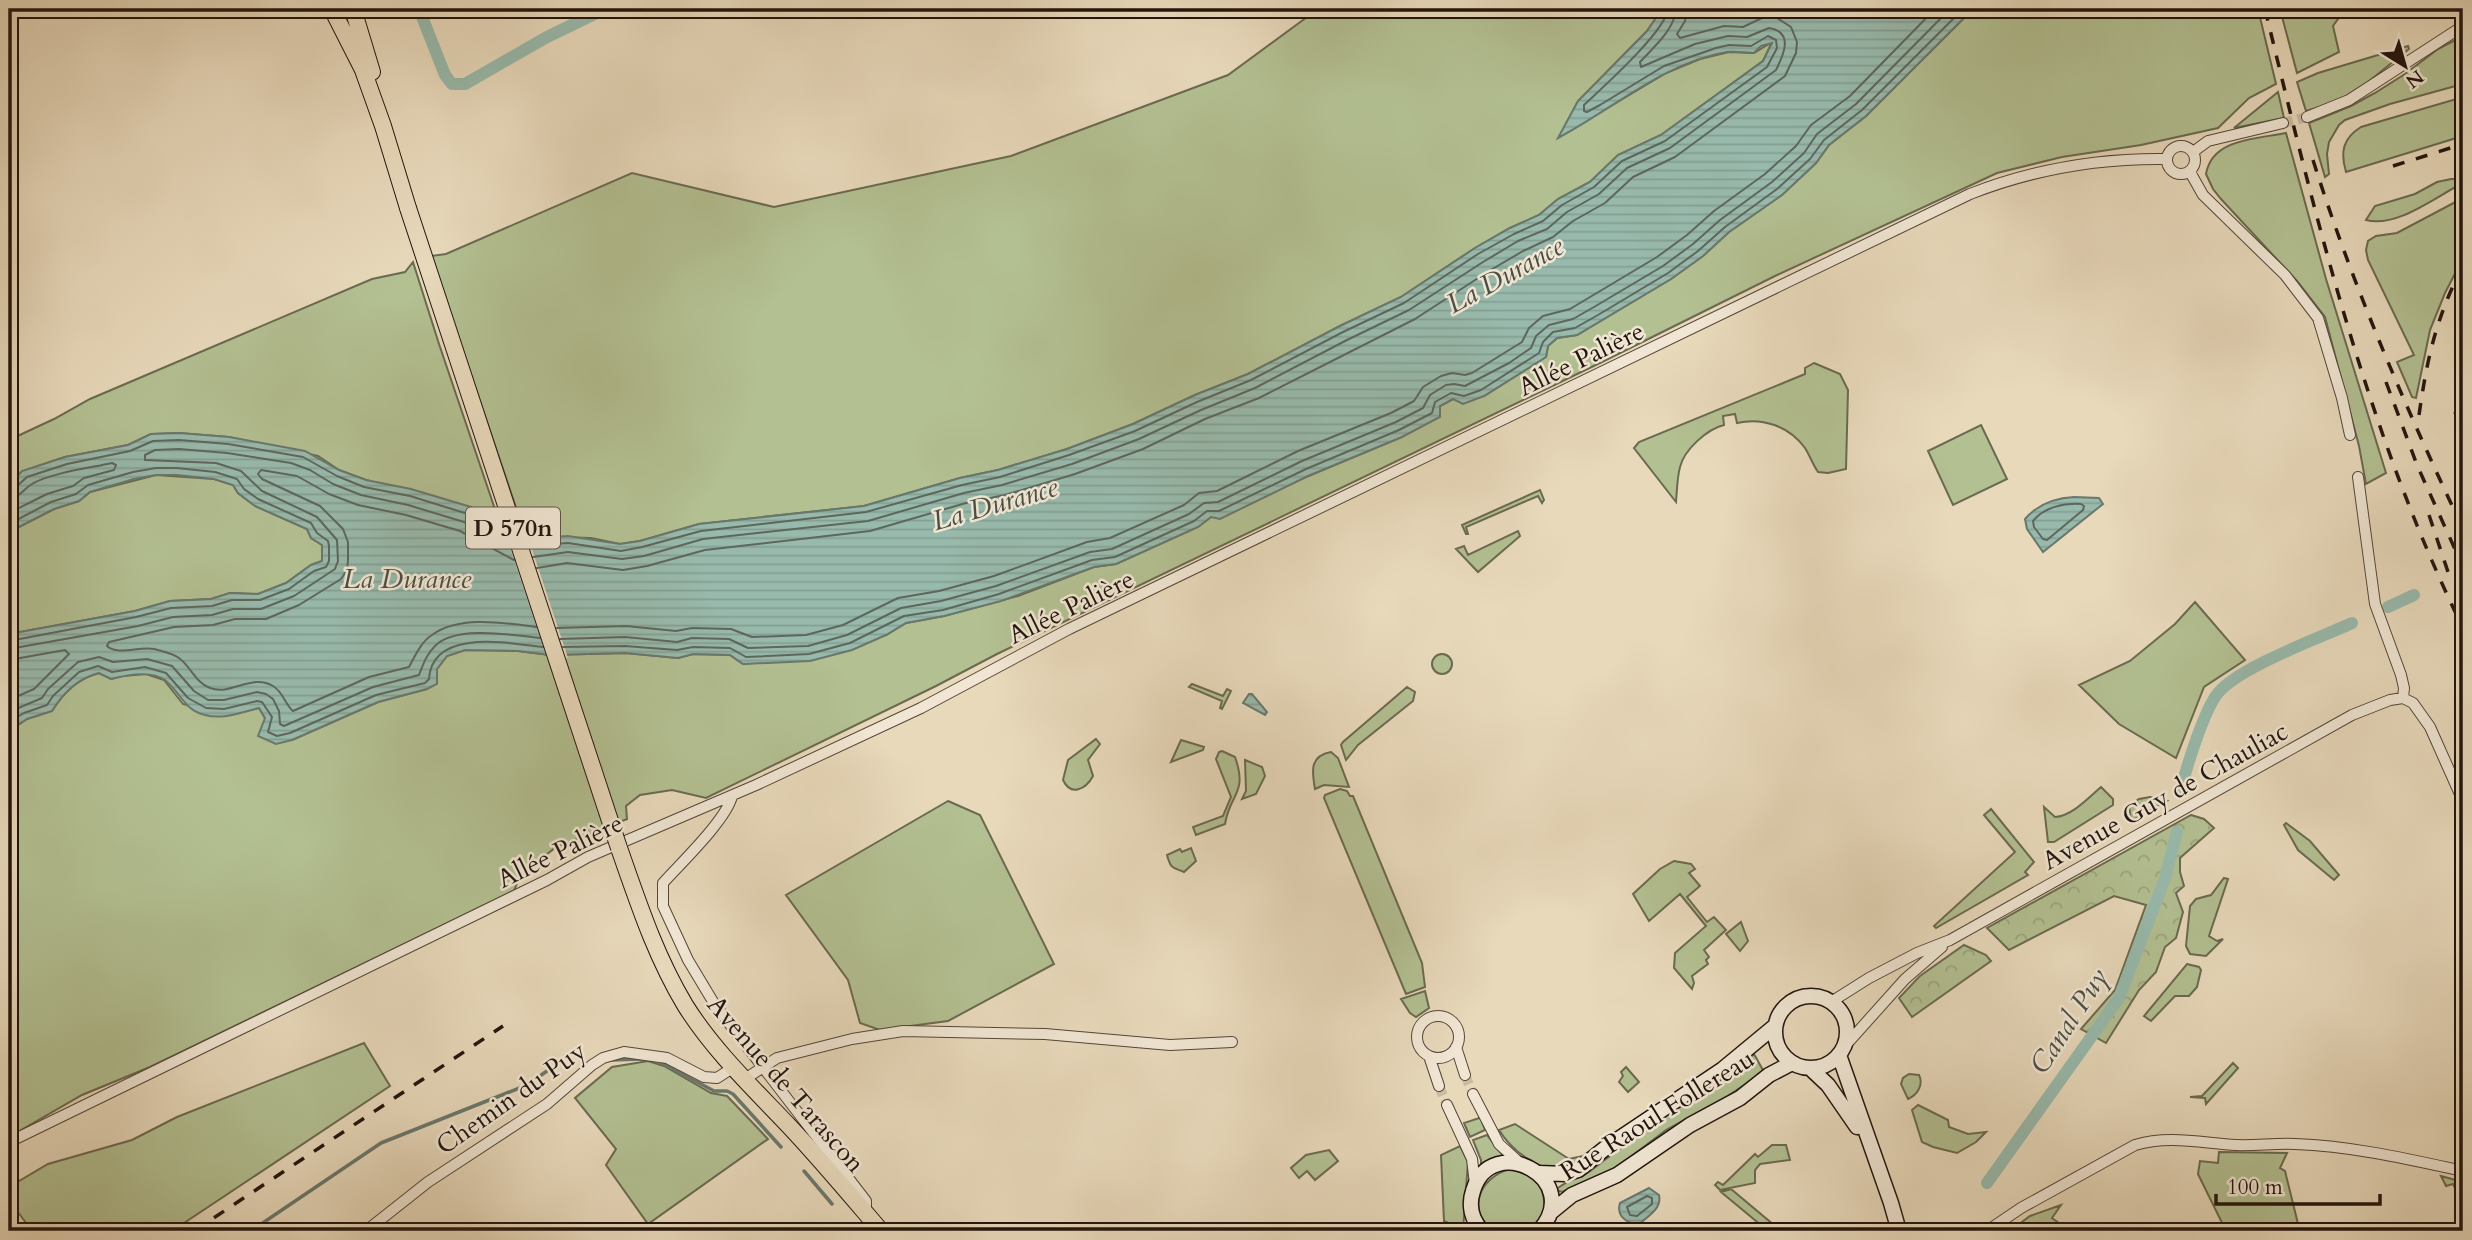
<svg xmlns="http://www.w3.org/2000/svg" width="2472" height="1240" viewBox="0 0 2472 1240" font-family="Cardo,serif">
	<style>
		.grass { fill: #b3c092; stroke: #6a6a50; stroke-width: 2 }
		.forest { fill: url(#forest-crowns); stroke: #6a6a50; stroke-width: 2 }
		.water { fill: url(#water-rules); stroke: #69786d; stroke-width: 2 }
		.pier { fill: #e8d9bb }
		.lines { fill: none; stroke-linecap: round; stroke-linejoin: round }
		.shore { stroke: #5d675d; stroke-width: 2 }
		.stream { stroke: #69786d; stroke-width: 3.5 }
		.canal { stroke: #98baac; stroke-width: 12 }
		.street-tunnel { stroke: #cabba1; stroke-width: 10; stroke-dasharray: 10 5; stroke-linecap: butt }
		.street-casing { stroke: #544539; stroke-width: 12 }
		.secondary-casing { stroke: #22140e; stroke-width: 17 }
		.primary-casing { stroke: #22140e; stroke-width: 18 }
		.street { stroke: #f0e6d3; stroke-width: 10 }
		.secondary { stroke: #f0e6d3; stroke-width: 14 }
		.primary { stroke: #e8d9bb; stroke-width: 16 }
		.rail { stroke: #22140e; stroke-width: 3.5; stroke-dasharray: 12 12; stroke-linecap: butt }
		.primary-bridge-casing { stroke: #22140e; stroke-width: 18; stroke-linecap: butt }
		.primary-bridge { stroke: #e8d9bb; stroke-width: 16 }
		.labels { text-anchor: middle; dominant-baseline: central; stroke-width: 5; stroke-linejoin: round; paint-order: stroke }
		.shield { fill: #f0e6d3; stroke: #605349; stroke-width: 2 }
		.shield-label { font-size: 24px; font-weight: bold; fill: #22140e }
		.street-label { font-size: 26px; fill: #22140e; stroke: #f0e6d3 }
		.water-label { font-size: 28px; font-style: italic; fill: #4b4e45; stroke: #f0e6d3 }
	</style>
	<defs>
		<pattern id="forest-crowns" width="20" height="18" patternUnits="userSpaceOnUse" patternTransform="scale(1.75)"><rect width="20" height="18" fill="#b3c092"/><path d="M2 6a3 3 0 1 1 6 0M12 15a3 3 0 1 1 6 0" fill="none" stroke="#9aa47d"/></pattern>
		<pattern id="water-rules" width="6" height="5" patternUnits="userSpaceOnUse" patternTransform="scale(1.75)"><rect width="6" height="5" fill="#98baac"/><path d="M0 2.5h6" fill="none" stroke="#839f93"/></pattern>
	</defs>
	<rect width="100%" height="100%" fill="#e8d9bb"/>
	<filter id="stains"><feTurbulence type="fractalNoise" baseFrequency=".00286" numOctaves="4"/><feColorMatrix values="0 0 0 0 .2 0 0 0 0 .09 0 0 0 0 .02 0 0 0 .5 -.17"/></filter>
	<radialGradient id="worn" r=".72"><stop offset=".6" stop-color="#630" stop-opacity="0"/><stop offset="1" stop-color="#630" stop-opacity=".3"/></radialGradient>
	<path class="grass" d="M1318,9H1662L1647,31L1578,101L1559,137L1666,73L1700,59L1729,52L1754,53L1772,42L1763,61L1661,135L1618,155L1590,182L1558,199L1539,215L1510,228L1475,248L1401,297L1340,326L1248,374L1195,395L1133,424L1067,449L998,470L960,478L864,506L699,524L640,541L620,544L591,538L554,537L535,542L526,537L431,256L446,254L632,173L774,207L1011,156L1228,75Z
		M1973,9H2258L2276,84L2249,98L2218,128L2141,145L2062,157L1997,173L1775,276L1602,362L997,654L936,686L706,798L672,790L640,795L626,806L627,819L555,848L520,875L514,891L150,1067L82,1095L9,1137V731L27,719L52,711C63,693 79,678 99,673L111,679L123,676L146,674L164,680L183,704L225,716L259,708L265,718L292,740L378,702L427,689L437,669L447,656L465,650L518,651L550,655L625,653L678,658L693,654L730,655L743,664L774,661L787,662L886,635L906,623L944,616L1018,596L1094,567L1116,564L1198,527L1211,517L1402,437L1440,406L1453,399L1484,396L1546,357L1548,346L1557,338L1577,335L1671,279L1703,256L1729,232L1782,195L1816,163L1829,145L1866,116Z
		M2280,9H2345L2333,26L2339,52L2297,73Z
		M2463,36V84L2390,104L2345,120L2339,125L2329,142L2327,154L2329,174L2325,177L2309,123L2351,106L2375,93L2405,74L2438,49Z
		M2408,46L2409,49L2368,82L2337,102L2306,111L2297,82L2318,73Z
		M2278,92L2284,118L2234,128Z
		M2463,97V136L2346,172C2340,152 2343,138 2361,127Z
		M2286,133L2326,279L2386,473L2366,484L2359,446L2325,317L2297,281L2221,199L2213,189L2206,174C2212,138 2258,139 2286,133Z
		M2451,179H2463V183C2435,197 2397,228 2366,220L2375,206L2415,194L2437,182Z
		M2463,198V258L2445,293L2430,330L2416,398L2412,397L2397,362L2414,355L2368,260L2366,250L2368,241L2376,236L2397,233Z
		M413,262L439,344L500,524L488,518L366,480L339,470L318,456L229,437L179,433L151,434L128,445L65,457L23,471L9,485V440L54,419L90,399L372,279L405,272Z
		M1814,363L1840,374L1848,390L1846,469L1828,473L1818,472C1813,465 1810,456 1805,448C1789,426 1762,417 1737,423L1735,414L1723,416L1724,425C1707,429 1684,450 1680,467C1677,478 1677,491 1676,502L1634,448L1639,442L1805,374V368Z
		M1981,425L2007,479L1953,505L1928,451Z
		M156,475L214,479L233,485L238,493L255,506L307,529L311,538L322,545V561L311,565L286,583L258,594L230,593L211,599L170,601L135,611L9,634V532L54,509L79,501L90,492Z
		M1540,490L1544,500L1542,503L1538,496L1466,527L1468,534H1466L1462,525Z
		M1518,531L1520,536L1478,572L1456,549L1464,546L1468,555Z
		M2195,602L2245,660L2204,687L2176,758L2119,724L2079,685L2130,661L2175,624Z
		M1432 664a10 10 0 1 1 20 0a10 10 0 1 1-20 0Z
		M1192,684L1223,696L1227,689L1231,691L1222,709L1220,708L1222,701L1189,687Z
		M1407,687L1415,692L1413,701L1358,745L1346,760L1341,745L1343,742Z
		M1096,739L1100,744L1088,760L1093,776C1086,789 1071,797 1063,780L1068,760Z
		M1181,740L1204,747L1203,750L1171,762Z
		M1222,751L1235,757C1248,794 1230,793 1225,824L1196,835L1193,827L1223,816L1231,797L1216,759L1219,752Z
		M1331,752L1338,758L1349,787L1324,785L1315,789C1312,772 1309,756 1331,752Z
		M1245,760L1262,767L1265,776L1256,794L1242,799L1246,791Z
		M2101,787L2113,799V805L2054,842H2048L2044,807L2055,817C2072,816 2088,798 2101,787Z
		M1340,789L1347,791L1350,796H1353L1422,963L1425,987L1406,994L1324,798L1325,795Z
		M2150,797L2167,801L2131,821L2129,806L2139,799Z
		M948,801L980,815L1054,964L948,1021L880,1030L860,1023L848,980L786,895Z
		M1991,809L2034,862L2025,872L2028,875L1936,928L1934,926L2015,852L1984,815Z
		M2286,823L2310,841L2339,875L2334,880L2298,850L2284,825Z
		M1191,848L1196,861L1184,872C1173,867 1171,870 1167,855L1180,849L1182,852Z
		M1674,861L1691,864L1695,869L1689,873L1700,886L1687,897L1707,922L1714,917L1726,930L1704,950L1709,957L1706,960L1708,964L1692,976L1694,983L1692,989L1674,968L1675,953L1706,926L1680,894L1649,921L1633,894L1660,869Z
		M2224,878L2228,879L2209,936L2217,941L2223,939L2206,956L2190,954L2186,946L2190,906L2196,899L2211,895Z
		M1741,922L1748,941L1740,951L1726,934Z
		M2187,964L2199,967L2201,970L2197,987L2189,996H2175L2151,1021L2144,1016Z
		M1425,991L1429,1008L1416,1017L1410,1013L1401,999Z
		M364,1043L390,1086L172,1231H32L9,1200V1187L48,1164L132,1140L177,1117Z
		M1754,1054L1764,1072L1726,1097L1666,1130L1617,1167L1562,1192L1556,1190C1565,1180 1578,1180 1589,1172C1638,1134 1690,1099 1742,1065Z
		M648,1061L664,1066L711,1093L727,1096L768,1139L648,1224L606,1165L616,1149L575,1098L612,1067Z
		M2233,1063L2238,1068L2206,1104L2205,1098L2190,1097L2202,1096Z
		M1626,1067L1639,1082L1628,1092L1619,1082L1623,1076L1621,1072Z
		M1909,1074L1919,1075C1924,1085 1917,1095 1908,1099L1901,1084L1903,1078Z
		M1918,1105L1948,1120L1949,1127L1968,1134L1986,1132L1976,1142L1957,1153L1933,1147L1922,1142L1912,1110Z
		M1479,1118L1481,1119L1485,1130L1470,1137L1464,1123Z
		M1515,1124L1569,1159L1583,1156L1599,1147C1590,1153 1580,1163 1571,1167C1544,1177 1512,1151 1499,1130Z
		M1487,1135L1504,1157L1481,1168V1160L1473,1140Z
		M1772,1145H1786L1790,1160L1760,1164L1755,1170V1183L1720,1190L1715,1185L1718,1182L1723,1185L1755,1154L1758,1157Z
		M1460,1146L1468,1162L1463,1230L1444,1221L1441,1155Z
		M1329,1150L1338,1161L1315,1180L1307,1171L1299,1178L1291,1168L1306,1155Z
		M2219,1152L2287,1153L2280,1168L2285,1171L2299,1228L2292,1231H2226L2198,1174L2200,1161L2218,1163Z
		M1509,1169C1541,1177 1543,1181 1545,1213L1531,1231H1494C1465,1210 1480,1178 1509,1169Z
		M2441,1176L2463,1182V1204L2453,1184L2446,1186Z
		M1731,1189L1781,1231H1768L1721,1192Z
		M2061,1205L2052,1218L2070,1231H2010L2030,1216Z"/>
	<path class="forest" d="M2191,815L2204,819L2214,828L2180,858V872L2184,886L2176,893L2183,912L2176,938L2165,947L2156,972L2139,990L2106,1043L2081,1029L2115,990L2146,905L2114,896L2009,950L1987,928Z
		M1964,945L1986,955L1991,961L1912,1017L1899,998L1920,976Z"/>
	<path class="water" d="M1662,9H1973L1866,116L1829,145L1816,163L1782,195L1729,232L1703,256L1671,279L1577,335L1557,338L1548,346L1546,357L1484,396L1463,404L1453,399L1440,406V417L1402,437L1308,476L1220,519L1211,517L1198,527L1116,564L1094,567L1001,601L944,616L906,623L886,635L852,650L810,661L743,664L730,655L693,654L678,658L625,653L550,655L518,651L465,650L447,656L437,669V684L427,689L378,702L292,740L276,744L258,736L265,718L259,708C242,712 223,720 205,715C184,710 180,692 165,680C151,670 126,675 111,679L99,673C79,678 63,693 52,711L27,719L9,731V634L135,611L170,601L211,599L230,593L258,594L286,583L311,565L322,561V545L311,538L307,529L255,506L238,493L233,485L214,479L177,475H156L134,479L90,492L79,501L54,509L9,532V485L22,471L65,457L128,445L151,434L179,433L229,437L305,451L339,470L366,480L411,489L471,507L535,542L554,537L568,536L620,544L640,541L699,524L864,506L960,478L998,470L1067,449L1133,424L1195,395L1248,374L1340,326L1401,297L1475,248L1510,228L1539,215L1558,199L1590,182L1618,155L1661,135L1763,61L1772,43L1761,46L1754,53C1745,53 1735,51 1727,52C1663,63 1613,109 1558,138L1578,101L1647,31Z
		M2074,497L2099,498L2103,504L2043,552L2027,529L2025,519C2038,504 2054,498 2074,497Z
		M1249,694H1252L1267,712L1265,715L1243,703Z
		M1649,1188L1659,1195C1662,1208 1649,1216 1639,1224C1627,1224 1616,1216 1620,1203Z"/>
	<path class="pier" d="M501,521L527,534L568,658H547Z"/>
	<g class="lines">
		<path class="shore" d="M9,489L15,488L27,477L67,464L130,451L153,441L179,440L228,444L303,457L337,476L364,487L410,496L468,514L505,534
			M9,498C21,497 22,490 32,484C50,473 90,468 112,463L116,465L114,470L84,478L73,486L47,494L9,513
			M2081,504L2084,506L2083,510L2047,540L2043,539L2034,527L2033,521C2044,507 2064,503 2081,504Z
			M9,524L51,502L76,494L88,485L133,472L156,468H177L215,472L237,479L244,489L258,499L311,523L317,533L328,541L329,546V561L326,567L314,571L289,589L260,600H232L212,606L171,608L136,617L9,641
			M530,547L536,548L555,544L568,543L621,551L642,547L701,531L866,512L962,485L1000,477L1069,455L1135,431L1197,402L1251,380L1343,332L1404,303L1478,254L1514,234L1543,221L1562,205L1594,187L1622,161L1665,141L1767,67L1777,48L1776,40L1768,36L1751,46L1729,45L1716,48L1664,66L1600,105L1587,112L1584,111V105C1603,87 1665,32 1668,9
			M533,557L568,552L622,559L644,556L703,539L868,521L964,493L1002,485L1072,464L1139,439L1201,410L1255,388L1347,340L1409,310L1483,262L1518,241L1547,229L1567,212L1599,194L1627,168L1670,148L1776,70C1784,54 1794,32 1769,28L1747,37L1728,36L1695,44L1641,67L1640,62C1653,48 1675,29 1676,9
			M514,560L460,531L406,515L358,505L329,494L297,476L261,470L258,474L262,479L320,506L343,529L348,542V560L347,570L341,579L299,605L266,619H235L213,625L174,627L109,642L107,646C118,656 139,646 154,649C162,651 172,653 179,658C191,667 196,683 210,688C231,696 252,673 273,686C283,692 285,704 293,711L369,677L409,667C415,656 421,642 432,635C459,615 505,623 536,627
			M537,568L567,563L623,570L647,566L705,550L870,531L966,503L1005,495L1075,474L1143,449L1205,419L1259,398L1415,319L1489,271L1523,251L1553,237L1573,221L1605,203L1633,177L1675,157L1785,76L1796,53L1797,42L1791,27L1777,18L1764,17L1743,27L1724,26L1680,38L1677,34L1685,21L1687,9
			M557,628L626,626L676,631L692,628L731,629L752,637L806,635L843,625L898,598L939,591L994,576L1087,542L1110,538L1184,505L1199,493L1217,491L1298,451L1391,413L1414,401L1423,387L1441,376L1452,373L1465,375L1472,373L1522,342L1529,328L1543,316L1570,309L1657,257L1687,235L1714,211L1765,174L1796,146L1811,125L1850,96L1935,9
			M560,639L625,637L677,642L692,638L729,639L748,648L808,646L847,635L901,608L941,601L996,586L1090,552L1112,549L1189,514L1204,503L1218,502L1302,461L1396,422L1423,408L1430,395L1446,385L1454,384L1465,386L1509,363L1531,348L1536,336L1549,325L1573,319L1594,307L1663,266L1693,244L1720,220L1772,182L1804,153L1817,134L1856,104L1950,9
			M563,647L625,646L677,650L693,647L730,648L746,657L809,654L850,643L904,616L943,610L999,594L1092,560L1115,557L1194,521L1207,511H1219L1306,469L1399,430L1432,413L1435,402L1451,393L1464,396L1481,390L1539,353L1543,342L1553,332L1575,328L1598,315L1668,273L1698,251L1725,227L1777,189L1810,159L1824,140L1862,110L1963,9
			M9,649L138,626L173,617L212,615L233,609H261L294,596L335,569L338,561L337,540L317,517L262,491L241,471L216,463L145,460V455L155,450L179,449L227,453L291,463L310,470L333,484L361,495L408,505L464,522L509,546
			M9,660L65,650L69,654L34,689L9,700
			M9,712L42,698L48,689L78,662L99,657L113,662L147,659L172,666L194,691L208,700H224L257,692L266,694L273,699L279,711L280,724L284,726L373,687L419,675C423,665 426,655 435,646C455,625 513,635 540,638
			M9,722L24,713L47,705L53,696L79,672L98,666L112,672L145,667L166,673L188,698L206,708L224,709L257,701L262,702L272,717L268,732L277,736L290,733L376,695L425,683L429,679C432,628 508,643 543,647
			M1647,1196L1652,1198V1204L1637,1216L1630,1215L1627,1207Z"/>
		<path class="stream" d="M612,1060L642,1059
			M660,1062L714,1091H727L733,1094L781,1147
			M804,1171L832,1204
			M251,1231L381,1143L527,1085L547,1071"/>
		<path class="canal" d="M419,9L445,75L452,84H465L547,37L605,9
			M2388,607L2414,595
			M2181,789C2187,766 2204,710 2218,693C2239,667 2320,638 2352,623
			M1987,1183L2119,998L2165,878L2177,832"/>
		<path class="street-tunnel" d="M2283,123L2307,117
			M1465,1075L1473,1094
			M1439,1086L1447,1105"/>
		<g class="street-casing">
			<path id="street" d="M2307,117L2349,100L2463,26
				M2167 160a14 14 0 1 1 28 0a14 14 0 1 1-28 0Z
				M2193,152L2208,141L2283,123
				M2190,172L2203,195L2285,275L2318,318L2342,398L2350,435
				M2358,477L2375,604L2401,675L2404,688L2403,698
				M2403,698L2413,703L2430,727L2463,801
				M732,796C727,819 680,864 663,883V906L688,960L715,1005L866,1201V1213
				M1831,1002L1869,978L1917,953L1950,940L2352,715L2390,700L2403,698
				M1417 1037a21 21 0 1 1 42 0a21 21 0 1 1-42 0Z
				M1845,1046L1905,979L1942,947
				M1456,1047L1465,1075
				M1429,1056L1439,1086
				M745,1079L777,1058L852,1039L903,1031L1045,1034L1170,1045L1232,1042
				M1473,1094L1499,1144L1520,1163
				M1447,1105L1472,1159L1475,1184
				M9,1142L547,880L588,857L756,785L921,708L1069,629L1970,194C2034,169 2098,158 2166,159
				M366,1231L428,1182L547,1104L592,1065L603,1058L624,1052L667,1058L704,1077L717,1078L734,1067
				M1987,1231L2021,1208L2135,1145C2168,1135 2202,1143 2236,1145C2255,1146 2275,1143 2295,1144C2352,1146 2408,1159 2463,1171"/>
		</g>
		<g class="secondary-casing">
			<path id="secondary" d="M1775 1032a36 36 0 1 1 72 0a36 36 0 1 1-72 0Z
				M1839,1055L1891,1203L1899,1231
				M1811,1069L1828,1085L1857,1127
				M1539,1173L1565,1174L1578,1170L1608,1146L1723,1069L1775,1026
				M1550,1213L1572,1195L1617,1175L1690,1125L1740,1098L1769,1075L1792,1063
				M1482,1231C1472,1220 1468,1206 1473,1191C1491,1130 1586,1179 1539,1231"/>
		</g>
		<g class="primary-casing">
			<path id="primary" d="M332,9L363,70L383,126L408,208
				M353,9L372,72
				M619,848C638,902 655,955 685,1005C713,1050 753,1088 789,1126C821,1160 851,1196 881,1231"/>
		</g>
		<use href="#street" class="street"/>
		<use href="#secondary" class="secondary"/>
		<use href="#primary" class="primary"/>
		<path class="rail" d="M2265,9C2316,219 2367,433 2463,628
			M2313,160C2353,287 2406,408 2463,529
			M2393,166L2463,144
			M2386,382L2417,465L2463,567
			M2455,412L2463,434
			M2419,415C2427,359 2436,317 2463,266
			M2429,515L2450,578
			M194,1231L503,1026"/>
		<g class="primary-bridge-casing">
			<path id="primary-bridge" d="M408,208L619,848"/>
		</g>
		<use href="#primary-bridge" class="primary-bridge"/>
	</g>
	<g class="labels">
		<rect class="shield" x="466" y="507.5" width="94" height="41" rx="5"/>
		<g class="shield-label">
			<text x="513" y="528">D 570n</text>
		</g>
		<g class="street-label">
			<text transform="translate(1581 359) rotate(-26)">Allée Palière</text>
			<text transform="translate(1071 607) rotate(-26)">Allée Palière</text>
			<text transform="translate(2165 796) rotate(-29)">Avenue Guy de Chauliac</text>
			<text transform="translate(560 851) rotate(-26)">Allée Palière</text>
			<text transform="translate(786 1084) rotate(49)">Avenue de Tarascon</text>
			<text transform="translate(511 1098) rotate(-35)">Chemin du Puy</text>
			<text transform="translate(1657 1115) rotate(-32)">Rue Raoul Follereau</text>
		</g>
		<g class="water-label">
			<text transform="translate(1505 275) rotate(-29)">La Durance</text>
			<text transform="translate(995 504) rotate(-16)">La Durance</text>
			<text x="407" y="579">La Durance</text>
			<text transform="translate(2069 1021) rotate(-57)">Canal Puy</text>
		</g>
	</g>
	<rect width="2472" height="1240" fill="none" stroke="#e8d9bb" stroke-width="35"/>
	<rect x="10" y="10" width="2451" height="1219" fill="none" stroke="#22140e" stroke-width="3.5"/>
	<rect x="18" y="18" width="2437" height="1205" fill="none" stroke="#22140e" stroke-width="2"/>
	<g transform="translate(2405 66) rotate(143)" stroke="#f0e6d3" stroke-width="5" paint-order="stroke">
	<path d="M0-5L12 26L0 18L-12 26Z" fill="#22140e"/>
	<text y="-10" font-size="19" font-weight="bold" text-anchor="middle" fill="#22140e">N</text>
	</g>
	<path d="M2216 1194v10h164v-10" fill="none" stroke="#22140e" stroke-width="3.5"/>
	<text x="2227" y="1194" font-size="21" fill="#22140e" stroke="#f0e6d3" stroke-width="5" paint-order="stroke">100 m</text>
	<rect width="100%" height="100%" filter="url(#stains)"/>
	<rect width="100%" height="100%" fill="url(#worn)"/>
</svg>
